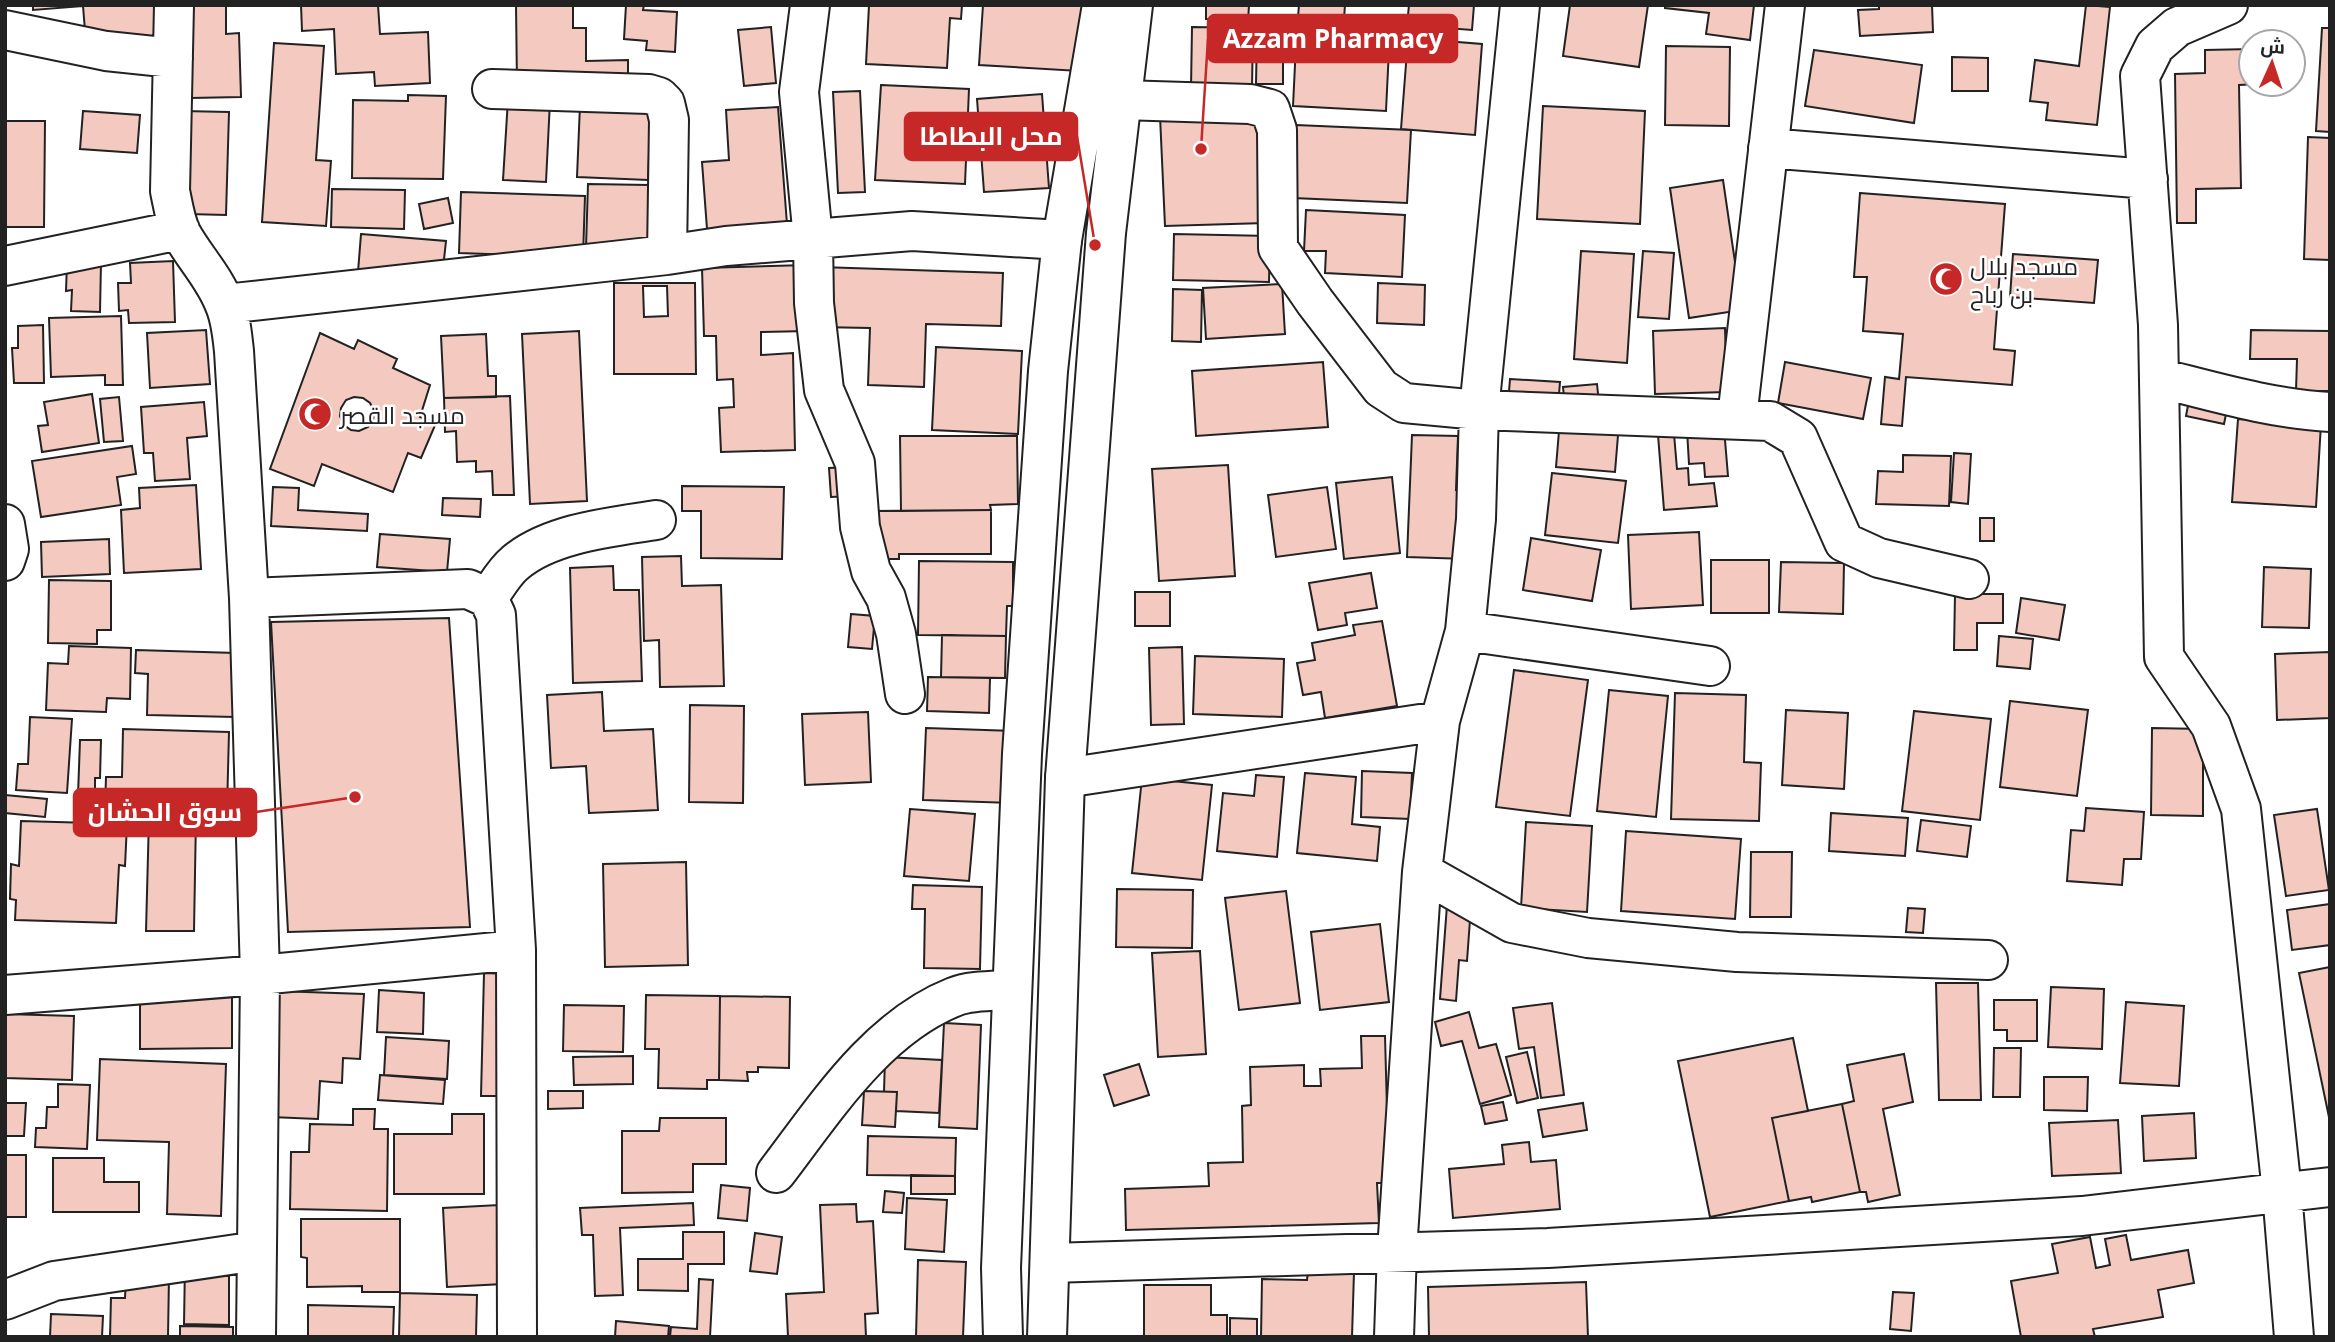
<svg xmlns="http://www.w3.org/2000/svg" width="2335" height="1342" viewBox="0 0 2335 1342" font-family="'Noto Sans',Cairo,sans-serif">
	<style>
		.building { fill: #f3c9c0; stroke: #222; stroke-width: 2; fill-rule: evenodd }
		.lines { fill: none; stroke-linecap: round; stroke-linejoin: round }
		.minor-casing { stroke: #222; stroke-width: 42 }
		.major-casing { stroke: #222; stroke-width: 42 }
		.minor { stroke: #fff; stroke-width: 38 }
		.major { stroke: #fff; stroke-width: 38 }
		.labels { text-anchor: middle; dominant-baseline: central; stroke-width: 5; stroke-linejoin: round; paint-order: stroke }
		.poi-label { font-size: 24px; fill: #222; stroke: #fff; text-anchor: start }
		.leader { fill: none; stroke: #c62828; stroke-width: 2.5 }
		.callout-dot { fill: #c62828; stroke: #fff; stroke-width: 2.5 }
		.callout { fill: #c62828; stroke: #c62828; stroke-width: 2.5 }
		.callout-label { font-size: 26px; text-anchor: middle; font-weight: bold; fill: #fff }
	</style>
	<rect width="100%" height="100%" fill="#fff"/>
	<path class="building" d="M33,5H162L165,37L86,43L83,6L33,10Z
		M179,5H226V34L239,33L241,97L191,98Z
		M301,5H378L380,34L428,32L430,83L375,86L374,72L336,74L334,29L302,31Z
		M516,5H573V28H586V61L628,60V84L517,85Z
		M626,5H644L643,10L677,12L675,52L646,50L647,41L624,39Z
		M869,5H962L961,19L950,18L947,68L866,64Z
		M983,5H1083L1079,71L979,65Z
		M1206,5H1249L1248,22L1206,19Z
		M1299,5H1345L1343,32L1297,28Z
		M1409,5H1474L1472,30L1407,25Z
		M1570,5H1648L1639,67L1563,56Z
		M1665,5H1754L1750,40L1706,34L1709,13L1665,8Z
		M1879,5H1932L1933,32L1860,36L1858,10L1879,9Z
		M2086,5L2110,7L2097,125L2046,120L2048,103L2030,101L2035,60L2079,66Z
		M771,27L776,83L744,86L738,30Z
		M1192,27L1253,28L1252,89L1191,88Z
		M2322,28H2330V132L2316,131Z
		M1257,30H1283V84H1256Z
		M1408,38L1482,44L1475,135L1401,129Z
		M274,43L324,46L316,160L331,161L326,226L262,222Z
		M1296,44L1389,49L1386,111L1293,106Z
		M1666,46L1730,47L1729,126L1665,125Z
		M2251,49V84H2261L2239,85L2241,188L2196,189V223H2177L2175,74L2205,73V50Z
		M1814,50L1922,65L1914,123L1805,106Z
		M1952,57L1988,58V91H1952Z
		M881,85L969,89L965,184L875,180Z
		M860,91L865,192L838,193L833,92Z
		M1042,94L1049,188L984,192L977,99Z
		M408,95L446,96L443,179L352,178L353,100L408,101Z
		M508,99L550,101L546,182L503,180Z
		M580,105L651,108L648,180L577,177Z
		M1543,106L1645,111L1640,224L1537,219Z
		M778,107L787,224L707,229L702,162L729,160L726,110Z
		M83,111L140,115L137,153L80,149Z
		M183,111L229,112L226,215L188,214Z
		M1260,112L1265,223L1165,226L1160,116Z
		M5,121H45L44,227H5Z
		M1296,125L1411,130L1407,203L1293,198Z
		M2308,137L2330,138V260L2304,259Z
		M1723,180L1742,310L1689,318L1670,188Z
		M588,184L649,185L648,248L586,247Z
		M332,189L405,190L404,229L331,227Z
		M461,192L585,196L583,257L459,253Z
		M1860,193L2005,204L1994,349L2015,351L2012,385L1906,377L1902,426L1881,424L1885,377L1899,379L1903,334L1863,331L1867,277H1854Z
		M448,198L453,223L424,229L419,204Z
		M1306,210L1405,215L1402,277L1325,273L1326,251H1304Z
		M361,234L446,241L442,278L358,272Z
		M1174,234L1270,236L1269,282L1173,280Z
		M1581,251L1634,254L1627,363L1574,359Z
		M1643,251L1674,253L1669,319L1638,317Z
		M2013,254L2098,260L2094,303L2010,297Z
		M173,261L175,322L129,323L128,310L119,311L118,283H131L130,263Z
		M67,262H101L100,312L71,311L72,290L66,291Z
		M806,265L807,331L761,332V355L793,353L795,450L721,452L719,408L734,407L733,379L717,380L716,336H704L702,268Z
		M820,267L1003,273L1001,326L926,324L924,387L868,385L870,328L818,327Z
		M614,283H695L696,374H614ZM643,286H667L668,316L644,317Z
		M1378,283L1425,285L1424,325L1377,323Z
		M1282,284L1285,334L1206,339L1203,288Z
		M1173,289L1202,290L1201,342L1172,341Z
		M121,316L123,385H105V375L51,377L49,318Z
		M43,325L44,383H14L12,348H18V326Z
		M1725,328L1727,392L1655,394L1653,331Z
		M206,330L210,384L150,388L147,333Z
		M2251,330L2330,331V391H2296L2297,359H2250Z
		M579,331L587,501L530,504L522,334Z
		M320,333L354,349L358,340L397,359L393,368L430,385L420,417L436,423L421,458L408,453L393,492L322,464L314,486L270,469ZM354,397L363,398L370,403L374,411L373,420L368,427L359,431L351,430L344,425L340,416L341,408L346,400Z
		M486,334L488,376H496V397L444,398L441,336Z
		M936,347L1022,351L1018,434L932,430Z
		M1323,362L1328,427L1196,436L1192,371Z
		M1785,362L1871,378L1863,419L1778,403Z
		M1510,379L1560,382L1558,407L1508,404Z
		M1597,384L1599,403L1565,406L1563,387Z
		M92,394L99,443L42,452L38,426L48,425L44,402Z
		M510,396L514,495H493L492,471L476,472V461L457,462L456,431L445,432L444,398Z
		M119,397L123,441L104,442L100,399Z
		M2189,400L2227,409L2224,424L2186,416Z
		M204,402L207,436L187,438L190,479L155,481L153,453H144L141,407Z
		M1560,419L1619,423L1615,472L1556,467Z
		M2238,419L2321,424L2316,507L2232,502Z
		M1724,428L1728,476L1705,477L1704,463L1689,464L1687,430Z
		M1674,434L1677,469L1688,468L1689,485L1714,483L1717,506L1664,510L1658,435Z
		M1412,435L1458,436L1456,490L1469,491L1467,559L1407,557Z
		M900,436H1017L1018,504L990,505L991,510L901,511Z
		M132,446L136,474L117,477L121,505L41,517L32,461Z
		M1954,453L1971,454L1968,504L1951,502Z
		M1903,455L1951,456L1949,506L1876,504L1878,471L1903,472Z
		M1228,465L1235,576L1159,581L1152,469Z
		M851,467L852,496L831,497L829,468Z
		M1552,473L1626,481L1618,543L1545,535Z
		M1392,477L1400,553L1344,559L1336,483Z
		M196,485L201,569L124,573L121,510L140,508L139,488Z
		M682,486L784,487L782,559L701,558V511H682Z
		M273,487L299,488L298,510L368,514L367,531L271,526Z
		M1327,487L1336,549L1276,557L1268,495Z
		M443,498L481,499L480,517L442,515Z
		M991,510V554H899V559H871L870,511Z
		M1980,518H1994V541H1980Z
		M1699,532L1703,605L1631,609L1628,535Z
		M380,534L450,539L447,572L377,567Z
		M1531,538L1601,550L1592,601L1523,590Z
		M109,539L110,574L42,577L41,542Z
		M681,556L682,586L721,585L724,686L660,687L659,640L644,641L642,557Z
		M1711,560H1769V613H1711Z
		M919,561L1013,562V606H1007L1006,636L918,635Z
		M1781,562L1844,563L1843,614L1779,612Z
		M613,566L614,590H639L642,681L573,683L570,568Z
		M2264,567L2311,569L2309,628L2262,627Z
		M1371,573L1377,608L1345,613L1347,625L1318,630L1309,583Z
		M49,580L111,581V630H97V644L48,643Z
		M1135,592H1170V626H1135Z
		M1955,594H2003V623H1977V650H1954Z
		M2021,598L2065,605L2059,640L2016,633Z
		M851,614L875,616L872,649L848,647Z
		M449,618L470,927L288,932L271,622Z
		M1382,621L1397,706L1325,718L1321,692L1303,695L1297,663L1315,660L1312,643L1355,635L1353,625Z
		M942,635L1006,636L1005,678L941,677Z
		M1999,636L2033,639L2030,669L1997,666Z
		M69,646L131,648L130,699L107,698L106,712L46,710L48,663L68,664Z
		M1182,647L1184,724L1151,725L1149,648Z
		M136,650L236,653L235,717L147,715L148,674L135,673Z
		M2330,652V718L2277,720L2275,654Z
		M1195,656L1284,659L1282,717L1193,714Z
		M1514,670L1588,680L1570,816L1496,807Z
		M928,677L990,678L989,713L927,711Z
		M1609,690L1668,696L1656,817L1597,811Z
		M602,692L604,731L653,729L658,810L589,813L586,766L551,768L547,695Z
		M1675,693L1746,695L1744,762L1761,763L1759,821L1671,819Z
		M2010,701L2088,710L2077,796L2000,787Z
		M690,705L744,706L743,803L689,802Z
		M1786,710L1848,713L1844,789L1782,785Z
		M1914,711L1991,719L1980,820L1902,811Z
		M868,712L871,782L805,785L802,714Z
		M30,717L72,719L67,793L16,790L18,764H28Z
		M926,728L1014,731L1012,803L923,800Z
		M2152,728L2203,729V816L2151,815Z
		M123,729L229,732L227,810L105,808L106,777H122Z
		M80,740H101L100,778H95V795H78Z
		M1362,771L1412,773L1410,819L1361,817Z
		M1305,773L1356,777L1352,824L1380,827L1377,861L1297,853Z
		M1256,775L1284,777L1277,857L1217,851L1223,793L1254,796Z
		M1142,778L1212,785L1202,880L1132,873Z
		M5,795L47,799L45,817L5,813Z
		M2086,808L2144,812L2141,859H2124L2122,885L2067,881L2071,830L2084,831Z
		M910,809L975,814L969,881L904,876Z
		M2317,809L2329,890L2286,896L2274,815Z
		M1831,813L1908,818L1905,856L1829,851Z
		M149,817H196L194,931H146Z
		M1921,820L1971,826L1967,857L1917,851Z
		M21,821L127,824L125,866L119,865L116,923L15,920L16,900L10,899L11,864L19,866Z
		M1526,822L1592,826L1587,912L1521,908Z
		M1626,831L1741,839L1735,919L1621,911Z
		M1751,852H1792L1791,917H1750Z
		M686,862L688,965L605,967L603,864Z
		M913,885L982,887L980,969L924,968L925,909H912Z
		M1117,889L1193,890L1192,948L1116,947Z
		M1286,891L1300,1003L1239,1010L1225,898Z
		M2330,904V945L2292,950L2287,910Z
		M1447,905L1471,906L1467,961L1459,960L1456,1001L1440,999Z
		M1908,908L1925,909L1923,933L1906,932Z
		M1380,924L1389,1002L1320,1010L1311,932Z
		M1200,951L1206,1054L1158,1057L1152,953Z
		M2330,967V1122L2299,973Z
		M484,973L510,974L507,1096H481Z
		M1936,983H1978L1981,1100H1939Z
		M2051,987L2104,989L2102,1049L2048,1047Z
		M379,990L424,993L423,1034L377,1032Z
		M277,991L364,994L360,1059L343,1058L342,1083L320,1081L318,1119L271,1117Z
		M140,993H232V1048L140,1049Z
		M646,995L720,996L719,1080H707V1089L658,1088L659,1049H645Z
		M720,996L790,997L789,1068L758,1067V1072H747L748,1081L719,1080Z
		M1994,1000H2037V1041H2007V1030H1994Z
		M2126,1002L2184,1006L2179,1086L2120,1083Z
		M1552,1003L1564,1095L1541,1098L1534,1047L1519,1049L1513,1008Z
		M564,1005L624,1006L623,1052L563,1051Z
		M1469,1012L1479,1048L1496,1044L1511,1095L1480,1104L1462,1041L1441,1046L1435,1022Z
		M5,1014L74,1016L72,1080L5,1078Z
		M944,1023L981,1025L977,1129L939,1127Z
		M1361,1036H1385L1389,1183H1377L1379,1223L1126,1230L1125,1189L1209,1186L1208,1163L1243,1162L1242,1106L1251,1105L1250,1067L1304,1065V1086H1321L1320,1069L1362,1068Z
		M386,1037L449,1041L447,1079L384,1075Z
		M1793,1038L1808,1111L1772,1118L1789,1201L1710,1217L1678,1061Z
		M1994,1048H2021L2020,1097H1993Z
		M1527,1052L1538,1098L1517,1103L1506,1057Z
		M1904,1054L1913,1102L1883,1109L1900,1195L1868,1202L1866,1192H1860L1842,1104L1854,1101L1847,1065Z
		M633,1056V1084L574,1085L573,1057Z
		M885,1057L942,1060L939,1113L896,1111L897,1092H884Z
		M100,1059L226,1064L221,1216L167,1214L169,1142L97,1140Z
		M1139,1064L1149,1095L1114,1106L1104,1075Z
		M380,1075L445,1080L443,1104L378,1100Z
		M2044,1077H2088L2087,1111L2044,1110Z
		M58,1084L90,1085L87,1149L35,1147L36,1128H46L47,1107H58Z
		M548,1091H583V1108L548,1109Z
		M864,1091L897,1092L895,1127L862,1125Z
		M1503,1102L1507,1120L1485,1124L1481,1106Z
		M5,1103H26L24,1136H5Z
		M1583,1103L1587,1130L1543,1137L1538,1110Z
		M1842,1104L1860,1192L1812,1202L1811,1197L1789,1201L1772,1118Z
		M353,1109H375L374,1129H388L387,1211L290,1209L291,1152H309L310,1124L353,1125Z
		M2194,1113L2196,1158L2144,1161L2142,1116Z
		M452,1114H484V1194H394V1134H452Z
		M660,1118H726V1164H693V1192L622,1193V1131H659Z
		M2118,1120L2121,1173L2052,1176L2049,1123Z
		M868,1136L956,1138L955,1176L867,1175Z
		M1529,1142L1531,1162L1556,1160L1560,1209L1453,1218L1449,1169L1504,1164L1502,1145Z
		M5,1155H26V1217H5Z
		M53,1158H104V1182H139V1212H53Z
		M911,1175L955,1176V1194H911Z
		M721,1185L750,1188L747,1221L718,1218Z
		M885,1191L904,1193L902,1213L883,1212Z
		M907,1198L947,1200L944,1252L905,1249Z
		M693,1203L694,1225L620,1228L623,1295L595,1296L593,1235H582L580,1208Z
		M856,1204L857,1222L873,1221L878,1313L865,1314L866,1337H788L786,1294L824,1292L820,1205Z
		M499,1205L503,1284L447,1287L443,1208Z
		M301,1219H400V1292H362V1286L307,1287V1258L301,1257Z
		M683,1232H724V1264H688V1291L638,1290V1259H683Z
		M755,1233L782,1237L777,1274L750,1271Z
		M2126,1235L2131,1260L2188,1250L2194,1283L2158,1290L2163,1317L2093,1329L2095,1337H2021L2011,1281L2058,1273L2052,1244L2090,1237L2096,1268L2110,1265L2105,1239Z
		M918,1260L966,1262L963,1337H916Z
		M185,1264L205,1275L229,1276V1325L184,1324Z
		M1308,1271L1354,1272L1352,1337H1261L1262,1279L1307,1280Z
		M126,1276H169L168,1337H110L111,1298H125Z
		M699,1279L713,1280L710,1337H670L671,1327L697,1329Z
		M1586,1282L1588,1337H1429L1428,1287Z
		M1144,1285H1211V1315H1227V1337H1144Z
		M1893,1292L1914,1293L1911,1331L1890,1329Z
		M400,1293L477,1295L476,1337H399Z
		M308,1305L394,1307L393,1337H308Z
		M51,1314L103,1316L102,1337H50Z
		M1230,1318L1257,1319V1337H1230Z
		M616,1321L669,1326L668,1337H615Z
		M180,1326L233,1327V1337H180Z"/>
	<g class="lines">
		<g class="minor-casing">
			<path id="minor" d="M174,5L170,191C173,205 175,220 181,233C194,257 214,277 224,303C231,318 232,334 234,351L249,598L260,975L256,1337
				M810,5L799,92L813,239L814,303L824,390L855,463L860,527L871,571L886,598L896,634L905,694
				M2228,5L2177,27L2155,46L2140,76L2158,325L2164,657L2211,726L2241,809L2282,1192L2294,1337
				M5,30L106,51L173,58
				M492,89L649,94L659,97L665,103L669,120L667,255
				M1121,100L1250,104L1270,109L1277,130L1278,248L1315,302L1381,388L1404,403L1479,410L1770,421L1798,438L1844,542L1879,558L1969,579
				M1768,148L2148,179
				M5,266L180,230
				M225,304L667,255L726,246L912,231L1062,240
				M2159,378C2215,392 2272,409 2330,412
				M1737,418L1785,5
				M5,524L9,549L5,561
				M249,598L468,589L488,598L496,615L516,950L517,1337
				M488,598C496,587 504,572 515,563C550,533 612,527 656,520
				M1465,631L1710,666
				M1065,778L1440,721
				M1422,872L1512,923L1588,938L1737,952L1988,960
				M5,995L260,975L516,950
				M776,1173C825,1109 876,1028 954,997C970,990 994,991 1012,990
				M1050,1263L1548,1248L2082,1216L2330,1187
				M5,1300L54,1281L257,1251
				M1394,1337L1397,1251L1422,872L1440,721L1465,631L1476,519L1479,410L1520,5"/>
		</g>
		<g class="major-casing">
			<path id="major" d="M1003,1337L1001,1268L1022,754L1048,371L1062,240L1102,5
				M1047,1337L1065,778L1106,233L1133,5"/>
		</g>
		<use href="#minor" class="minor"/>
		<use href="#major" class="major"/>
	</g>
	<defs>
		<g id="mosque-disc" transform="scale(1.75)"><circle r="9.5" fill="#c62828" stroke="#fff"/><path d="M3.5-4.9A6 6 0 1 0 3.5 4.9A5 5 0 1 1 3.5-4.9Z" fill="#fff"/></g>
	</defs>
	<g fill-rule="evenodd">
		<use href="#mosque-disc" x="1946" y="279"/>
		<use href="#mosque-disc" x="315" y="414"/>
	</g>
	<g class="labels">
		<g class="poi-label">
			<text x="1970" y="265">مسجد بلال<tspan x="1970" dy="28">بن رباح</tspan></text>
			<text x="340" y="414">مسجد القصر</text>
		</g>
	</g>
	<path class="leader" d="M1201 149L1208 39M1095 245L1077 136M355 797L256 812"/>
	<g class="callout-dot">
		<circle cx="1201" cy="149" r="7"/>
		<circle cx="1095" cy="245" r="7"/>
		<circle cx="355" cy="797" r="7"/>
	</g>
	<g class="callout">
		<rect x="1208" y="15" width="249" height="47" rx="7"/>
		<rect x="905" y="113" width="172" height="47" rx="7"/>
		<rect x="74" y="789" width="182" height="47" rx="7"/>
	</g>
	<g class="callout-label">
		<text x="1333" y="48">Azzam Pharmacy</text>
		<text x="991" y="145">محل البطاطا</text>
		<text x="165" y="821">سوق الحشان</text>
	</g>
	<rect width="2335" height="1342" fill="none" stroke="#222222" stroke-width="14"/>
	<g transform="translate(2272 63) rotate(3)"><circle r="33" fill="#ffffff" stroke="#a7a7a7" stroke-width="2"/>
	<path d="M0-5L12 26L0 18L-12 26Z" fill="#c62828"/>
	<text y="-10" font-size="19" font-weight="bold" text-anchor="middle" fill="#222222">ش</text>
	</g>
</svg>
